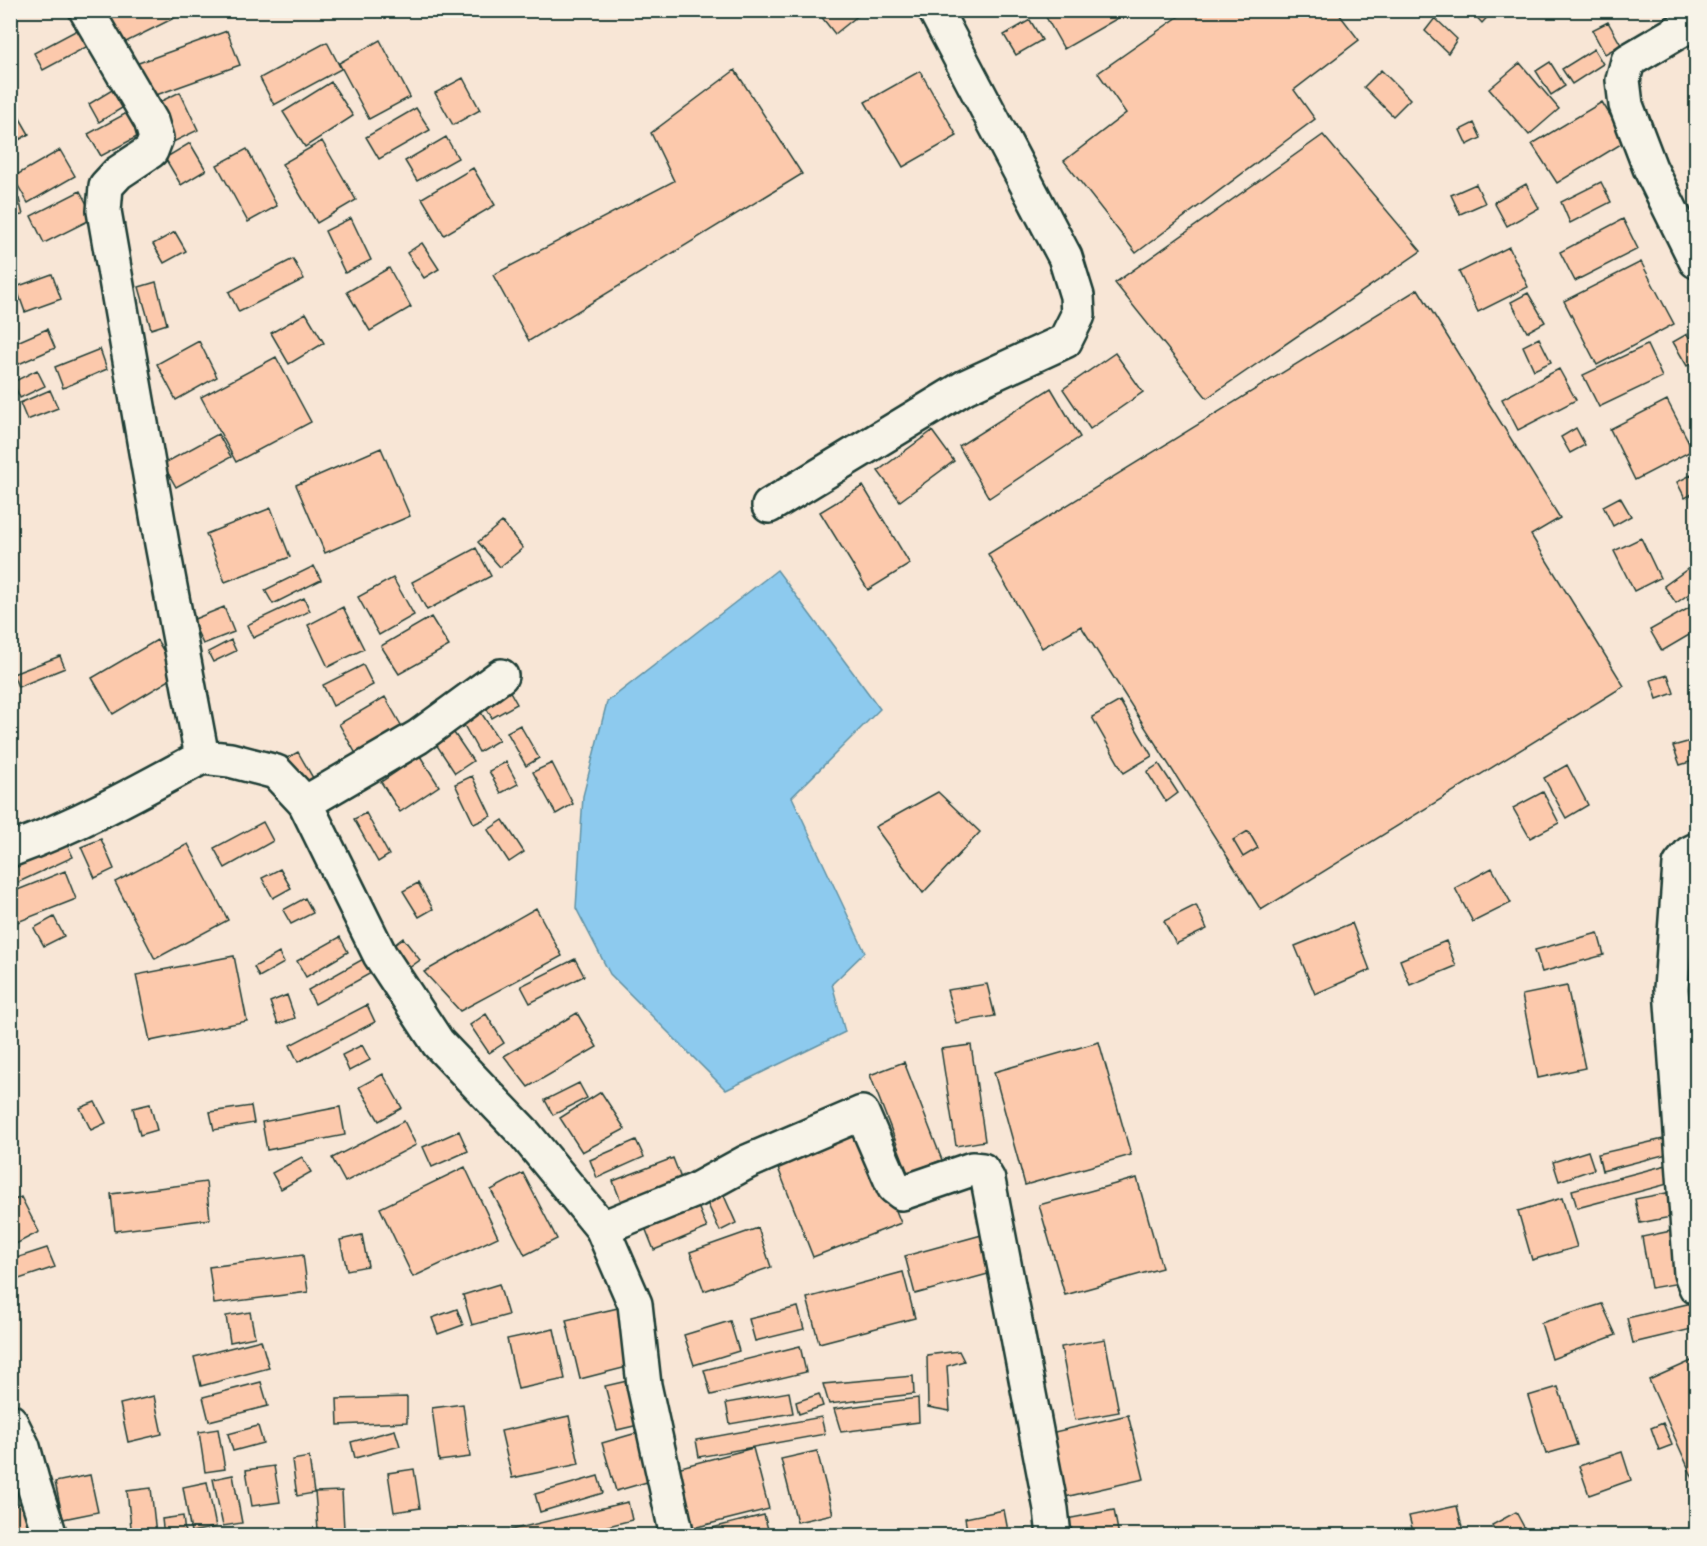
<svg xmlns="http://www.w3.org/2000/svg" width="1707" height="1546" viewBox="0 0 1707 1546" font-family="Pangolin,sans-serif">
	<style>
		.water { fill: #8dcaee; stroke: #6192a4; stroke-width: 1.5 }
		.building { fill: #fcc9ac; stroke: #1f3d34; stroke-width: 1.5 }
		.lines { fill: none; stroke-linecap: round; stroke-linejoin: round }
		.minor-casing { stroke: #1f3d34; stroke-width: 38 }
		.minor { stroke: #f7f3e8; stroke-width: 33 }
	</style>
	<rect width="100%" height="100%" fill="#f8e6d6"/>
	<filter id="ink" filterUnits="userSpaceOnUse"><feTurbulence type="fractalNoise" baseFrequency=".0167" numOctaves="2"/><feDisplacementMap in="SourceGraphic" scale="12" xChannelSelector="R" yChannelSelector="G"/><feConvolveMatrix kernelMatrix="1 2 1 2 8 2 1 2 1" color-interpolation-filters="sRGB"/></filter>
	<g filter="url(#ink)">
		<path class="water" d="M777,570L880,709L792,797L865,952L832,984L845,1032L726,1090L610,974L576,908L583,796L607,702Z"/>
		<path class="building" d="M101,10H190L118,46Z
			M816,10H865L835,34Z
			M1042,10H1132L1064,49Z
			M1188,10H1336L1359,40L1294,90L1315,119L1136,253L1064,161L1126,113L1098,73Z
			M1470,10H1494L1482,23Z
			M1435,18L1457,39L1448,53L1425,31Z
			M1030,20L1042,40L1016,55L1004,35Z
			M1608,22L1621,45L1605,54L1592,30Z
			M79,29L88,46L43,70L34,53Z
			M227,31L240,65L145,99L133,65Z
			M380,40L410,97L369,119L339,63Z
			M327,42L341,69L274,105L260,78Z
			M1594,49L1603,64L1572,84L1562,69Z
			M1550,62L1565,86L1551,95L1536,71Z
			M1520,63L1559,109L1529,135L1489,89Z
			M735,70L802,174L529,341L493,275L674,181L651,133Z
			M1381,70L1410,99L1393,116L1364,87Z
			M920,71L957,136L903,167L865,102Z
			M463,78L480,110L453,125L435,93Z
			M331,82L353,116L305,147L283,112Z
			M117,87L127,105L99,122L89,104Z
			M180,92L198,130L167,145L149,107Z
			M1602,102L1626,141L1557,183L1532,144Z
			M11,103L29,134L12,144L10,142Z
			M136,108L148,131L101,156L88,134Z
			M416,108L430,130L379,159L366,137Z
			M1474,123L1481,138L1467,145L1460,130Z
			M1323,135L1421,251L1207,398L1115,283Z
			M446,137L458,158L417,181L405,161Z
			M322,141L356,200L317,223L282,164Z
			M190,143L206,170L181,185L165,158Z
			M247,149L277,206L248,222L217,165Z
			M60,150L75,176L28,203L13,177Z
			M473,168L495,205L444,235L422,198Z
			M1601,182L1611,202L1570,223L1561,202Z
			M1476,184L1485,203L1460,214L1451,195Z
			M1526,184L1539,208L1507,226L1494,202Z
			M80,191L94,218L44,243L31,216Z
			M19,199L23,215L10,217V201Z
			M351,218L371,260L345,273L325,231Z
			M1623,219L1638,249L1575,281L1560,252Z
			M175,232L186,251L164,263L153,244Z
			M422,243L439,269L424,278L407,253Z
			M1509,247L1528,287L1478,312L1459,272Z
			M293,259L304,279L239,312L229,292Z
			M1641,262L1674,324L1597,365L1564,301Z
			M389,268L411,307L370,331L347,292Z
			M52,274L61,299L25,312L16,287Z
			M156,282L167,324L151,329L139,287Z
			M1418,289L1560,518L1531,535L1624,686L1261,910L1081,626L1042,648L988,554Z
			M1528,293L1545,322L1527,332L1511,302Z
			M306,313L324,343L289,364L271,333Z
			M47,329L55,348L12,367L10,362V345Z
			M1687,334L1696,350V361L1687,366L1673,342Z
			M1539,338L1551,362L1534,370L1523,346Z
			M199,341L217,377L176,400L157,364Z
			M1647,345L1662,377L1599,407L1583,375Z
			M100,349L107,369L63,388L55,367Z
			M1115,353L1143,392L1090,429L1063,389Z
			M276,357L311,422L236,462L201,397Z
			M1559,369L1576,400L1518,430L1502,399Z
			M37,370L45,386L20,398L13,382Z
			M1051,388L1080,437L989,498L959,446Z
			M50,390L58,408L27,420L20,403Z
			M1667,400L1693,450L1635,480L1610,429Z
			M1576,428L1585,445L1570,453L1561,437Z
			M932,431L954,461L900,501L878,471Z
			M218,434L231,457L176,487L163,464Z
			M381,448L410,516L325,553L296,485Z
			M1691,475L1696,485V492L1685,498L1677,482Z
			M863,486L910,564L868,590L820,512Z
			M1620,497L1631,516L1613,526L1603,506Z
			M271,508L290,557L225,582L206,534Z
			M502,522L523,548L500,567L478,542Z
			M1641,538L1660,578L1634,591L1614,551Z
			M476,548L491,576L427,610L412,582Z
			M1696,563V589L1676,603L1664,586Z
			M314,566L321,580L273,604L265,590Z
			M393,578L414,615L379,635L358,597Z
			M304,598L310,611L253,638L247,625Z
			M1696,604V631L1662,651L1650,630Z
			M224,607L234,632L203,644L192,620Z
			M343,607L364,649L328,667L308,625Z
			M431,617L449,646L399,674L381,646Z
			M157,640L178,675L113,714L92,678Z
			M231,640L236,651L213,662L208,652Z
			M60,656L65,668L18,687L13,674Z
			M363,665L373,685L333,706L323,685Z
			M1668,675L1674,693L1657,699L1651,680Z
			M508,688L517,704L492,718L483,702Z
			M385,697L405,732L359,759L339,724Z
			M1120,701L1152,756L1124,773L1092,717Z
			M478,708L499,740L479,752L460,718Z
			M520,725L539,758L526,766L507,732Z
			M452,730L473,761L455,773L434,741Z
			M1691,741L1696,760L1680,765L1673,746Z
			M298,752L317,785L305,791L287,758Z
			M420,756L439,786L400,812L381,782Z
			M506,762L518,784L501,793L489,771Z
			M552,763L573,804L556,814L533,772Z
			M1159,764L1178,793L1166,802L1147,772Z
			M1567,765L1588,805L1566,818L1544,778Z
			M472,776L491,816L474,824L455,784Z
			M938,792L980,832L923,893L875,827Z
			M1543,792L1559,823L1530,838L1513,808Z
			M366,813L389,855L378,862L354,819Z
			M503,820L524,852L509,862L488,830Z
			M263,822L273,841L225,868L214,848Z
			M1248,831L1258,848L1243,857L1233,840Z
			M62,834L73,857L10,886V858Z
			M101,839L114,869L95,878L81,847Z
			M188,844L228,920L155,959L115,882Z
			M1492,868L1511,903L1473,922L1455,888Z
			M280,869L291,888L273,898L262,878Z
			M65,871L76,899L10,925V893Z
			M418,883L433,909L419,917L403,891Z
			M305,898L313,913L291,924L283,910Z
			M1196,905L1207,929L1176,944L1164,921Z
			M536,908L562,956L460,1011L424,972Z
			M54,917L64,936L44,946L34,928Z
			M1352,923L1370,970L1315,994L1295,946Z
			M1598,933L1604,955L1542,972L1535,950Z
			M340,937L348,952L306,977L297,961Z
			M403,938L420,960L409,968L393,946Z
			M1446,941L1456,966L1410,985L1400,960Z
			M279,953L284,963L259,977L254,967Z
			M234,956L247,1021L150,1041L136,975Z
			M365,958L373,972L315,1004L308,990Z
			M575,959L584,976L530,1003L521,986Z
			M987,984L995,1016L956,1023L947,990Z
			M1567,986L1585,1068L1538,1078L1522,995Z
			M287,995L295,1018L278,1024L270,1002Z
			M367,1005L375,1022L298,1062L290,1045Z
			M577,1013L597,1047L528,1087L504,1056Z
			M486,1014L504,1043L489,1053L470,1025Z
			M1099,1042L1131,1155L1025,1185L994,1072Z
			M362,1045L370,1060L349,1071L342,1055Z
			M971,1045L985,1141L956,1146L941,1049Z
			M904,1062L942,1160L908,1173L870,1075Z
			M383,1074L402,1108L379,1121L359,1087Z
			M579,1083L587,1098L553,1115L545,1100Z
			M601,1092L625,1129L582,1152L560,1118Z
			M95,1102L106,1123L91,1130L80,1108Z
			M150,1104L157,1130L140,1135L133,1108Z
			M251,1106L254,1123L214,1130L210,1112Z
			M340,1107L345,1135L267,1150L262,1122Z
			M404,1121L416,1145L345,1182L332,1158Z
			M863,1128L901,1223L813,1257L776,1163Z
			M459,1131L468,1151L432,1167L423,1147Z
			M1668,1138L1671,1153L1602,1171L1598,1154Z
			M636,1140L644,1157L597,1178L590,1160Z
			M1588,1151L1594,1169L1559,1181L1553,1162Z
			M302,1157L311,1172L281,1189L272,1173Z
			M673,1158L682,1181L622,1204L613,1181Z
			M1674,1163L1679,1181L1577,1208L1572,1190Z
			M465,1167L498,1237L413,1277L380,1208Z
			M523,1173L557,1239L525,1255L491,1190Z
			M1137,1178L1162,1268L1065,1295L1039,1205Z
			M206,1182L210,1219L115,1231L111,1194Z
			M721,1189L736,1223L720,1231L704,1196Z
			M1672,1192L1676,1216L1640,1223L1635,1199Z
			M21,1197L39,1232L10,1247V1202Z
			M1562,1198L1577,1247L1532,1260L1518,1211Z
			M695,1199L707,1228L654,1250L642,1220Z
			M758,1228L771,1267L704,1291L690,1252Z
			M1671,1231L1680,1283L1651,1288L1642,1237Z
			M989,1233L999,1271L915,1294L905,1256Z
			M362,1235L368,1266L347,1270L340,1240Z
			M47,1248L55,1267L10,1282V1260Z
			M303,1255L308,1292L214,1304L209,1267Z
			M903,1272L915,1318L819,1343L807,1298Z
			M499,1284L508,1315L472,1325L463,1295Z
			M1696,1302V1328L1633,1343L1627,1318Z
			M1602,1304L1616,1335L1552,1359L1541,1323Z
			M798,1307L804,1329L755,1341L749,1319Z
			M618,1308L631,1366L580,1379L566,1320Z
			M457,1309L463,1325L438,1334L432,1318Z
			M250,1312L255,1337L230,1342L226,1316Z
			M730,1321L739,1351L694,1365L684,1335Z
			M554,1329L565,1379L518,1389L507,1339Z
			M1105,1339L1119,1412L1075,1420L1061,1347Z
			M261,1340L269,1368L201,1386L194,1357Z
			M800,1346L806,1372L711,1395L704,1370Z
			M959,1351L964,1361L947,1366L950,1411L928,1407L927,1355Z
			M1696,1359V1485L1649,1380Z
			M913,1376L914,1394L829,1404L823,1384Z
			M636,1379L647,1423L617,1430L605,1386Z
			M261,1382L268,1406L209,1421L203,1397Z
			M1558,1387L1577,1445L1546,1454L1528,1396Z
			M789,1392L793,1413L730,1424L726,1403Z
			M819,1394L823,1406L799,1414L796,1402Z
			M154,1396L162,1434L128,1442L120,1404Z
			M407,1397V1422L338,1425L337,1399Z
			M918,1398L919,1422L841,1432L834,1409Z
			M463,1404L470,1457L439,1461L432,1408Z
			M1128,1415L1144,1479L1065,1497L1050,1433Z
			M569,1416L579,1464L512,1478L501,1431Z
			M821,1417L825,1434L699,1457L696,1440Z
			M1663,1423L1672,1445L1659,1450L1651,1428Z
			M258,1426L263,1443L233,1451L228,1434Z
			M218,1429L225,1469L205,1472L199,1432Z
			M395,1430L400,1446L355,1458L351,1442Z
			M647,1430L661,1478L616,1491L602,1443Z
			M753,1448L769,1509L693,1528L677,1468Z
			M817,1451L833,1514L797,1522L781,1459Z
			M1622,1452L1631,1480L1589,1495L1579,1466Z
			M309,1457L314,1493L297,1496L292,1460Z
			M274,1466L280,1502L252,1506L246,1470Z
			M414,1469L420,1508L394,1512L388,1473Z
			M90,1475L98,1512L63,1519L55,1482Z
			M233,1475L242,1523L223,1526L213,1479Z
			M598,1476L603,1493L540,1512L535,1494Z
			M207,1482L216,1527L191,1532L183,1487Z
			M151,1488L156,1534L132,1536L127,1491Z
			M342,1491L344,1529L318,1530L315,1492Z
			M25,1500L37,1521L10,1536V1509Z
			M628,1502L632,1520L569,1536H503L502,1532Z
			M1457,1506L1464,1536H1414L1409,1516Z
			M1004,1510L1009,1536H968L965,1518Z
			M1114,1510L1119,1536H1065L1061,1520Z
			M1516,1512L1525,1529L1512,1536H1498L1492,1525Z
			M764,1515L770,1536H697L696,1532Z
			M183,1516L185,1534L164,1536L162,1519Z
			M115,1528L117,1536H97V1532Z"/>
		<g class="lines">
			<g class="minor-casing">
				<path id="minor" d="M86,10L151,121L156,138L151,151L118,173L106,186L104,211L162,544L202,757L230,760L276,772L305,803L380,955L438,1043L524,1133L602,1228L635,1304L644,1385L677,1536
					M1696,21L1628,61L1623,80L1626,105L1650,168L1696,261
					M769,506L965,387L1065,341L1078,315L1077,296L1065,257L935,10
					M305,803L418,737L501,676
					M10,850C77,826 140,791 202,757
					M1696,850L1690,853L1680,865L1671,989L1691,1274L1696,1287
					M602,1228L696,1190L747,1162L862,1113L894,1187L902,1193L972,1169L982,1170L988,1180L1051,1509L1054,1536
					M10,1421L23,1447L32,1480L50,1536"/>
			</g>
			<use href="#minor" class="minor"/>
		</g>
	</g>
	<rect width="1707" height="1546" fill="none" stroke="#f7f3e8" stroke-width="36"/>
	<rect x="18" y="18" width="1671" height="1510" fill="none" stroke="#1f3d34" stroke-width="2" filter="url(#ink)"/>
</svg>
